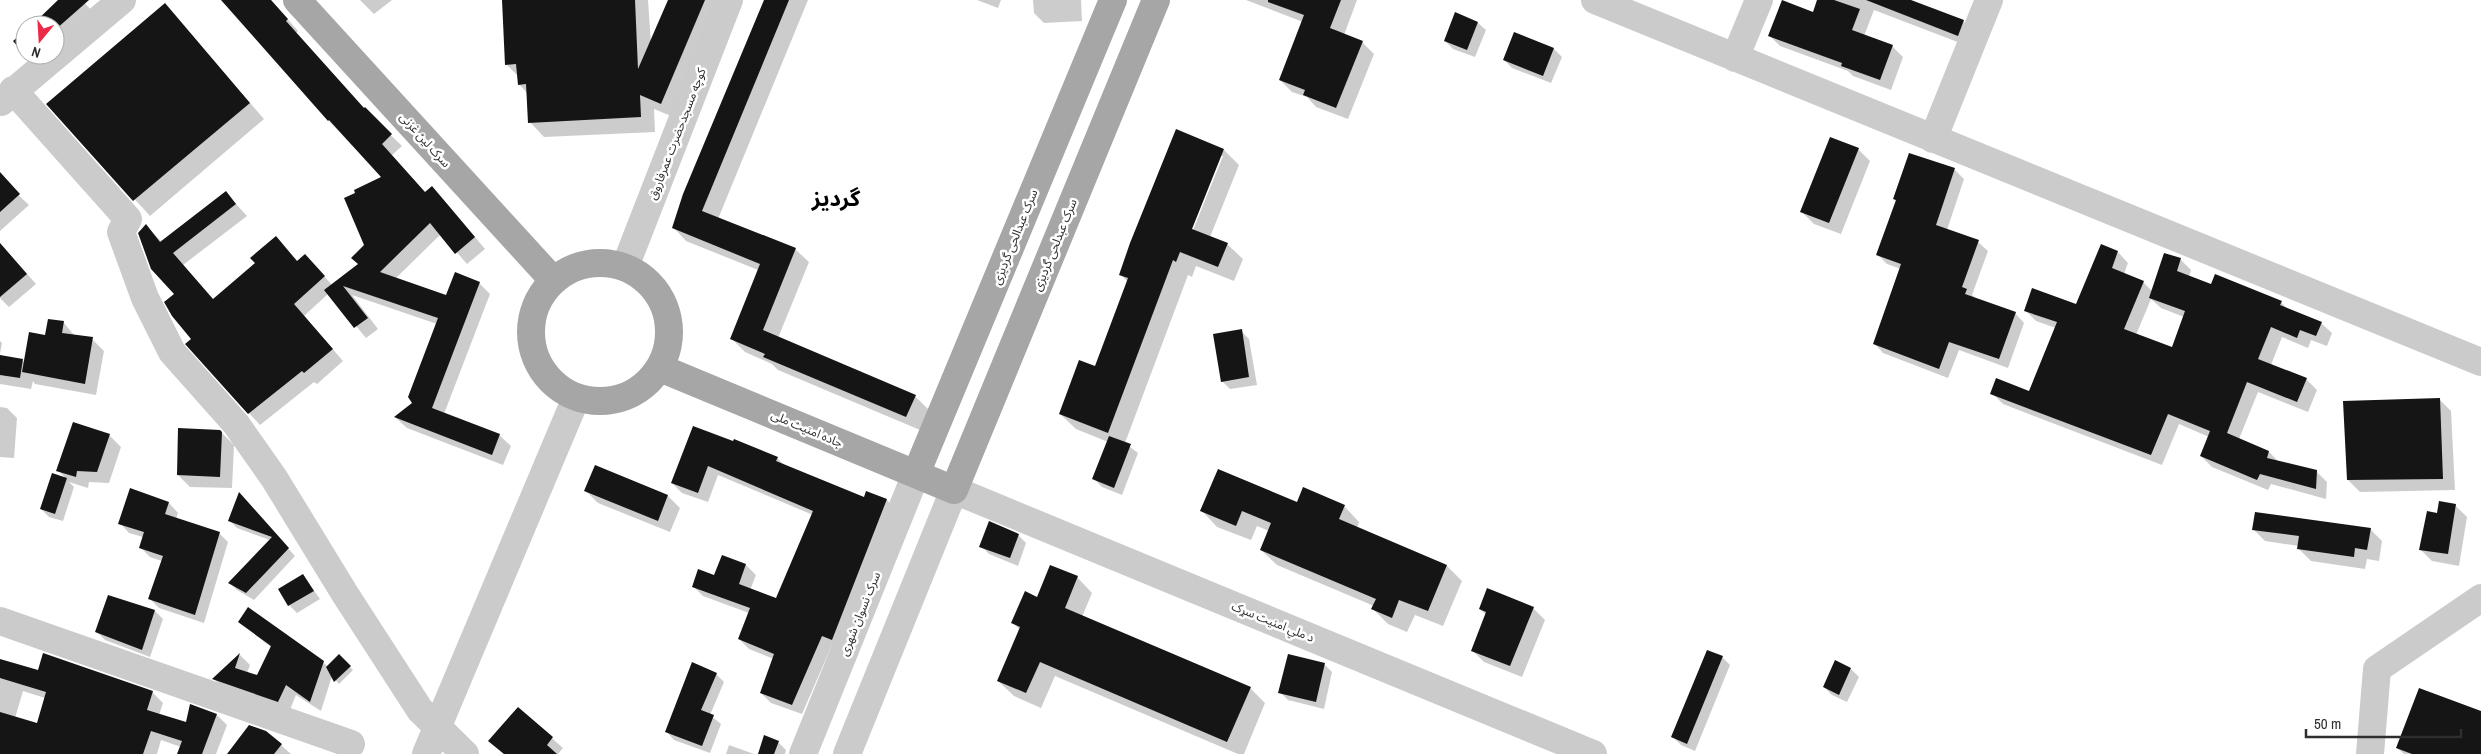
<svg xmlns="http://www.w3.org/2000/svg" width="2481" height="754" viewBox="0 0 2481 754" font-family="'Archivo Narrow','Noto Sans Arabic',sans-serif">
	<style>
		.shadow { fill: #0003; fill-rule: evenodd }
		.building { fill: #151515 }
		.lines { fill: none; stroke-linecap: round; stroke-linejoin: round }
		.minor { stroke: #cbcbcb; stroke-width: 28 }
		.major { stroke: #a6a6a6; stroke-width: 28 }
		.labels { text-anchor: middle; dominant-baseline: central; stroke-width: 5; stroke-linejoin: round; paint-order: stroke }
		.street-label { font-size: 12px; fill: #2e2e2e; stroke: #fff }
		.town-label { font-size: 22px; font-weight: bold; fill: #000; stroke: #fff }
	</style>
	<rect width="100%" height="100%" fill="#fff"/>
	<path class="shadow" d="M60,0H82L91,10L55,39V25H34Z
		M222,0H271L298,31L296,33L364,109L402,146L392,155L425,193L443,199L485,249L467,264L441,234L395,279L447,297L479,283L490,294L444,414L499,435L511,446L503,465L407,428L396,418L414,403L437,324L352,295L378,329L366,338L329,293L304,316L343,361L317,384L314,382L260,425L249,413L193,339L146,226L162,242L226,193L247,216L183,265L213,300L257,263L276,238L298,262L316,267L332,285L359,264L383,178L329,121Z
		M360,0H392L374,14Z
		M503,0H648L651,44L669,0H726L676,118L654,109L655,132L544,137L530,122L528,94L519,84L518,76L506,64Z
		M766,0H808L718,219L795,249L809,262L778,338L915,396L929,410L920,430L778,370L772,364L745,352L732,339L758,270L686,241L673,227Z
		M977,0H1001L998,8Z
		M1033,0H1081L1082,21L1044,23L1034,13Z
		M1246,0H1357L1344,35L1362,42L1374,54L1348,119L1316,107L1307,97L1292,92L1280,80L1303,22Z
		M1819,0H1908L1963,21L1974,32L1968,46L1874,10L1864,36L1892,46L1903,57L1891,90L1853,76L1848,71L1780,46L1770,36L1813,13Z
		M165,5L264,119L150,216L48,104Z
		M1456,14L1478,23L1486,30L1475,57L1453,49L1445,41Z
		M1515,34L1554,49L1562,57L1551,83L1512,68L1504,60Z
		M26,55H36L30,59Z
		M1858,149L1870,161L1841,234L1814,224L1802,212Z
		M1224,150L1239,165L1210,237L1227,244L1243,259L1234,281L1196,266L1192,277L1188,275L1125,443L1138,453L1122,495L1102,487L1094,479L1108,442L1076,429L1060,414L1095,368L1128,282L1121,275ZM1220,156H1223L1191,235L1189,234Z
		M1910,154L1955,170L1964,179L1947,230L1978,242L1988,251L1972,295L1976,299L2015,313L2024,323L2008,368L1959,350L1948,378L1883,353L1874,343L1901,269L1887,264L1878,255L1897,202L1894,199Z
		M0,178L29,205L0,231Z
		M0,243L36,284L9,307L0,298Z
		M2118,252L2128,263L2124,274L2143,282L2152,291L2165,254L2181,260L2191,270L2189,277L2211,285L2281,302L2288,310L2321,323L2332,333L2327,346L2311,340L2308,348L2282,337L2271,365L2306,379L2317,390L2308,412L2258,392L2239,439L2269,452L2279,462L2316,471L2327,482L2326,499L2271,484L2268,490L2212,467L2201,456L2209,437L2179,424L2162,465L2003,404L1992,393H2029L2056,328L2036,321L2025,310L2077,305ZM2151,299L2161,308L2184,317L2173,349L2136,335Z
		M63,322L75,336L92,339L104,351L96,395L35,384L33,381L31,389L0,384V357L22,360L25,363Z
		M1241,331L1249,339L1257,385L1230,389L1222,381Z
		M0,341L2,343L0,354Z
		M2439,399L2451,411L2455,490L2360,492L2348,480Z
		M0,407L7,408L17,418L14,458L0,457Z
		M694,428L777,458L785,466L864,499L867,493L887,500L897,510L842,649L832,645L802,714L771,703L761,693L774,659L749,649L739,639L749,613L703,596L693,586L715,577L722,556L746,565L756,575L750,590L777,600L813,515L718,475L708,502L682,493L672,483Z
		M220,431L234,445L232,488L190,487L178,475Z
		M109,435L121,447L109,483L89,482L88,488L69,482L74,487L63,521L49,517L41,509L66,479L58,470Z
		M596,467L668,496L680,508L670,532L598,503L586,491Z
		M130,490L169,503L178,513L176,519L219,533L228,542L204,623L159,608L150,599L162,561L150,557L140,547L143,537L129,533L120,523Z
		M246,501L295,556L254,600L237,590L230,583L270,540L237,528L230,521Z
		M1298,503L1344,506L1359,522L1357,528L1447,566L1462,581L1443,626L1415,615L1407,632L1388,624L1373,609L1374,606L1277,565L1261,550L1269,531L1257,526L1251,540L1217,527L1202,511Z
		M2455,505L2467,517L2459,566L2432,561L2420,549L2438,514Z
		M2253,529H2370L2382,541L2379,561L2367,559L2365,569L2311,561L2299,549V546L2265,541Z
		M1018,535L1026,543L1018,566L989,554L981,546Z
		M303,575L320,599L297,613L289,605Z
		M1077,577L1092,593L1082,617L1250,688L1265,703L1244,754H1238L1055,676L1041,708L1014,696L998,681L1020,630L1013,623L1038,598Z
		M109,596L155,611L163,619L150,657L105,640L97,632Z
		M1533,608L1545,620L1522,677L1484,662L1472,650L1486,615L1480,609Z
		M240,622L323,662L328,667L339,656L353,670L339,684L332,676L321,711L296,695L289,712L224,689L214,679L240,655L250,665L247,673L258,677L272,648Z
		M1722,657L1730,665L1695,751L1681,745L1673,737Z
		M0,660L39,672L152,692L163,703L159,715L187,723L217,715L227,725L216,754H178L181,747L161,740L157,754H0ZM23,691L45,698L38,724L15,718Z
		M1324,664L1332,672L1324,709L1288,700L1280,692Z
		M1851,669L1859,677L1847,702L1832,695L1824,687Z
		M716,674L724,682L710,715L721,724L710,753L674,740L667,732Z
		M518,708L563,748L558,754H504L500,751Z
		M2481,713V754H2404L2397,748Z
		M778,742L786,750L785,754H759Z
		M281,745L291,754H229Z
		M729,745L754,754H726Z"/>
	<path class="building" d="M58,0H89L55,30V25H32Z
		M221,0H271L288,19L286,21L364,108L365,107L392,134L382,144L425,192L432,186L475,237L455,254L430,223L380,272L446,295L455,272L480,282L432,408L500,434L492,455L394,417L412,403L408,397L438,318L343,286L368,318L354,328L324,290L358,264L351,258L364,245L344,198L355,193L354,190L381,177L329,120L328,121Z
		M502,0H635L638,69L668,0H705L661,104L640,95L641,117L528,123L526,84L518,85L516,64L505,65Z
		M764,0H789L702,211L796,248L763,330L916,395L906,417L763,357L765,354L730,339L760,264L672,228L683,194Z
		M1268,0H1341L1330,28L1363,41L1336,108L1303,95L1305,90L1279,80L1304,15L1268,2Z
		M1782,0L1813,12L1817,0H1834L1860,9L1852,30L1893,45L1880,80L1841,66L1842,63L1768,36Z
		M1866,0H1911L1964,20L1958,36Z
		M165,3L250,103L133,201L46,104Z
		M1455,12L1478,22L1467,50L1444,41Z
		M25,31V52L23,53L13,41Z
		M1514,32L1554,48L1543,76L1503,60Z
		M1176,129L1224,149L1192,229L1228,243L1218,267L1180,252L1176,262L1173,260L1108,433L1059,414L1079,360L1095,366L1128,278L1119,275L1130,243Z
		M1830,137L1859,148L1829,223L1800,212Z
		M1909,153L1955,168L1936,225L1979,240L1962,287L1967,289L1965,294L2016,312L1999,359L1949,342L1939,369L1873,344L1901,264L1876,255L1896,200L1893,199Z
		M0,172L20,194L0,212Z
		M226,191L236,204L173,253L213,299L255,263L250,258L276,236L297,261L305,254L325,276L294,304L333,349L304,373L302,371L248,414L185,344L191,339L172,316L164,302L174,294L151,269L138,233L146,224L160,242Z
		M0,243L27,274L0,297Z
		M2101,244L2118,251L2112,268L2144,281L2124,329L2172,347L2185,311L2149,298L2164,253L2181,258L2177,271L2211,284L2215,274L2282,301L2280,305L2322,322L2316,336L2300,330L2297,338L2271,327L2258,359L2307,378L2297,402L2247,382L2227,433L2269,451L2267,458L2317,470L2316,489L2260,474L2257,480L2200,456L2210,431L2168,414L2151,455L1990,394L1996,378L2029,391L2057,322L2024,311L2032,288L2076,304Z
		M48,319L64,321L62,333L93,337L85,384L22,372L29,332L45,335Z
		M1242,329L1249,377L1221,382L1213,334Z
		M0,355L23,359L20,378L0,375Z
		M2440,398L2443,479L2347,480L2343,401Z
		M73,422L110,434L97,472L77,471L76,477L56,471Z
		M693,426L733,441L734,439L778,457L776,461L864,497L866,491L887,499L832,640L822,636L792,705L760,693L774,654L738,639L750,608L692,587L698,569L714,575L722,555L746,564L739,584L776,598L813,511L708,466L698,493L671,483Z
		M178,428L220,430L222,432L220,477L177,475Z
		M1109,436L1131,444L1114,488L1092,479Z
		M595,465L668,495L658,521L584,491Z
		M1218,469L1297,502L1303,487L1345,505L1339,519L1447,565L1428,611L1399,600L1392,618L1371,609L1376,599L1260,550L1271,523L1242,511L1236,526L1200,511Z
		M52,473L67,478L55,514L40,509Z
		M130,488L169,502L165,514L220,532L195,615L148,599L163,556L139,548L144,532L118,524Z
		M239,492L289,548L246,593L228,583L272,537L228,521Z
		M2439,501L2456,504L2448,554L2419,550L2427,511L2437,513Z
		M2255,512L2371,528L2367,550L2355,548L2354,557L2297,549L2299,536L2252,530Z
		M989,521L1019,534L1010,558L979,547Z
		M1050,565L1078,576L1065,608L1251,687L1227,742L1040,662L1026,693L997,681L1020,627L1011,623L1025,591L1037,597Z
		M303,574L314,591L288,606L278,589Z
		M1487,588L1534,607L1510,666L1471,651L1486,612L1479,609Z
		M108,595L155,610L142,650L95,632Z
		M248,607L324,661L310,702L286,685L278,702L212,679L240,653L235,668L257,675L271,646L238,622Z
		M1707,650L1723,656L1687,744L1671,737Z
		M43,653L153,691L147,710L186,722L190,704L217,714L202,754H177L182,741L151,731L143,754H0V712L37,723L46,692L0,678V659L38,670Z
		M339,654L351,666L334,682L326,667Z
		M1288,654L1325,663L1316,702L1278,693Z
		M1835,660L1851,668L1839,695L1823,687Z
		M692,662L717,673L701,710L714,715L702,746L665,732Z
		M2419,688L2481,711V754H2412L2396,748Z
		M518,707L553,737L547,745L557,754H504L488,741Z
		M249,725L266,731L282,744L274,754H227Z
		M764,735L779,741L774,754H758Z"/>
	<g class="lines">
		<path class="minor" d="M1595,0L2481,362
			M1735,58L1759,0
			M13,90L128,219L121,232L145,298L172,352L236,424L274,478L345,594L420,710L465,754
			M1,102L122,0
			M1933,139L1989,0
			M625,267L729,0
			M0,621L351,744
			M426,754L576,398
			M803,754L916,474
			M847,754L954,490L1593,754
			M2370,754L2377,669L2481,598"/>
		<path class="major" d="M297,0L553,280
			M531 332a69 69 0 1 1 138 0a69 69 0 1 1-138 0Z
			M660,368L954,490L1156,0
			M916,474L1113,0"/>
	</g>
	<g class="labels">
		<g class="street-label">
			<text transform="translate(677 134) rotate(-69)">کوچه مسجدحضرت عمرفاروق</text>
			<text transform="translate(425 140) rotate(48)">سرک لین غزنی</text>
			<text transform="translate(1015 237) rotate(-68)">سرک عبدالحی گردیزی</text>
			<text transform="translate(1055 245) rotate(-68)">سرک عبدلحی گردیزی</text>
			<text transform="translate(807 429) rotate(23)">جاده امنیت ملی</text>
			<text transform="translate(860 614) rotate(-68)">سرک نسوان شهری</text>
			<text transform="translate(1273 622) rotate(22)">د ملي امنیت سړک</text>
		</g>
		<g class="town-label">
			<text x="836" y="198">گردیز</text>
		</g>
	</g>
	<g transform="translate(40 40) rotate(198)"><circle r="24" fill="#ffffff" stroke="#ababab"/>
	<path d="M0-4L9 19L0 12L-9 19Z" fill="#ec2a47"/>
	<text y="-8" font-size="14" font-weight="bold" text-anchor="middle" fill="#2e2e2e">N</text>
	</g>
	<path d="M2306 729v8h155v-8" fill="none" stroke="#2e2e2e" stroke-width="2.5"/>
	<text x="2314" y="729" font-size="15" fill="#2e2e2e" stroke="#ffffff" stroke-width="4" paint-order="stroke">50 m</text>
</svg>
